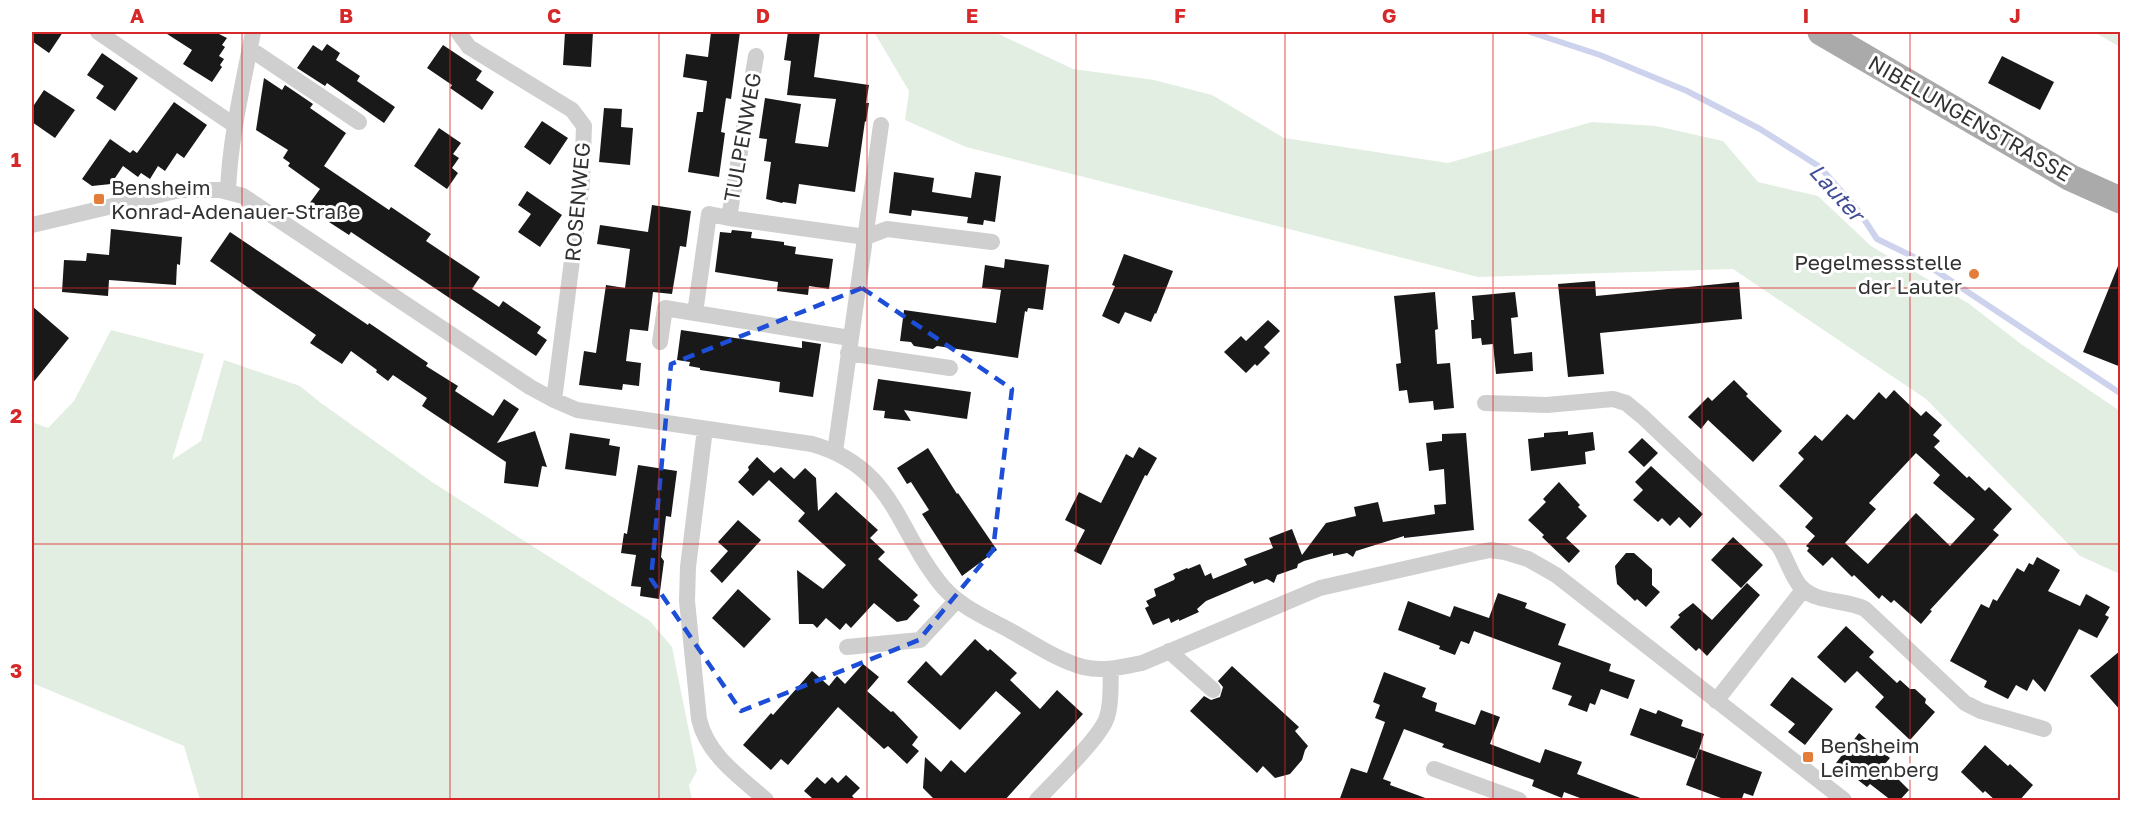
<svg xmlns="http://www.w3.org/2000/svg" width="2152" height="832" viewBox="0 0 2152 832" font-family="'Golos Text',sans-serif">
	<style>
		.green { fill: #e2eee1 }
		.lines { fill: none; stroke-linecap: round; stroke-linejoin: round }
		.stream { stroke: #ced3ed; stroke-width: 6 }
		.building { fill: #191919; fill-rule: evenodd }
		.street { stroke: #cfcfcf; stroke-width: 16 }
		.primary { stroke: #aaa; stroke-width: 27 }
		.marked { fill: none; stroke: #1d4ed8; stroke-width: 4.5; stroke-dasharray: 12 8; stroke-linejoin: round }
		.grid { fill: none; stroke: #d62828; stroke-width: 1.5; stroke-opacity: 0.55 }
		.poi-dot { fill: #e47d3a; stroke: #fff; stroke-width: 2 }
		.labels { text-anchor: middle; dominant-baseline: central; stroke-width: 6; stroke-linejoin: round; paint-order: stroke }
		.street-label { font-size: 21px; fill: #323232; stroke: #fff }
		.poi-label { font-size: 21px; fill: #323232; stroke: #fff; text-anchor: start }
		.water-label { font-size: 22px; font-style: italic; fill: #404c95; stroke: #fff }
		.neatline { fill: none; stroke: #d62828; stroke-width: 2 }
		.grid-label { font-size: 20px; text-anchor: middle; font-weight: bold; fill: #d62828 }
	</style>
	<rect width="100%" height="100%" fill="#fff"/>
	<path class="green" d="M874,32H994L1073,69L1154,80L1212,95L1284,138L1448,163L1592,122L1656,126L1723,141L1758,182L1818,196L1871,246L1968,303L2021,344L2120,411V574L2080,556L1926,399L1733,269L1478,277L966,147L905,120L909,91Z
		M2094,32H2120V47Z
		M111,330L204,354L172,460L201,441L224,360L300,386L321,403L432,482L650,621L672,647L697,771L689,785L692,800H200L184,746L32,683V422L48,428L74,401Z"/>
	<g class="lines">
		<path class="stream" d="M1530,32L1600,55L1687,91L1760,129L1820,167L1860,213L1877,239L1918,259L2120,393"/>
	</g>
	<path class="building" d="M32,32H63L49,53L32,41Z
		M164,32H215L227,38L222,45L225,47L219,56L224,59L220,65L222,67L212,82L183,64L192,50Z
		M565,32H593L591,67L563,65Z
		M711,32H740L731,99L726,98L721,132L725,133L719,177L688,172L697,112H703L707,81L683,77L686,54L708,57Z
		M788,32H820L814,77L869,85L866,103H869L866,122L865,121L855,192L799,184L796,204L783,202L782,203L766,199L771,162L764,161L767,139L759,138L765,98L801,104L795,143L828,147L836,99L787,95L791,61L784,60Z
		M327,44L340,53L336,60L360,76L357,81L395,107L384,123L327,83L325,86L297,68L313,45L322,51Z
		M443,45L482,71L476,80L494,92L482,110L450,88L452,85L427,68Z
		M102,53L138,78L115,111L96,98L104,86L87,75Z
		M2002,56L2054,82L2040,110L1988,83Z
		M264,78L282,90L285,85L313,104L310,108L346,133L324,166L389,210L391,207L431,234L426,241L480,277L472,289L499,307L503,301L541,327L537,333L547,340L536,356L351,232L349,235L315,213L317,210L309,204L320,189L288,166L290,163L283,158L288,150L256,130Z
		M44,90L75,110L55,138L32,122V108Z
		M174,102L207,125L184,158L177,153L165,171L158,166L150,179L141,173L138,177L123,166L111,184L92,186L82,179L110,139L130,153L133,150L137,153Z
		M604,108L622,109L621,127L633,128L630,165L599,162Z
		M542,121L568,138L550,165L524,147Z
		M439,128L461,143L453,154L459,158L452,168L458,173L447,189L414,166Z
		M894,172L934,178L932,192L971,198L975,172L1001,176L995,222L984,220L983,225L967,223L968,217L912,210L911,216L889,213Z
		M527,191L562,215L540,247L518,232L531,214L518,205Z
		M652,205L691,211L686,247L680,246L672,294L653,292L648,331L630,329L626,361L641,363L639,386L623,384L622,390L579,385L584,351L596,353L606,285L625,288L630,249L597,244L600,225L648,232Z
		M111,229L182,237L180,265L177,264L176,285L109,280L108,296L62,292L64,260L86,261L87,253L109,255Z
		M732,230L752,232L751,238L784,242V245L796,247L795,254L833,259L829,289L809,286L808,295L777,291L778,282L715,272L720,232L731,233Z
		M230,232L368,325L369,323L428,363L426,366L458,386L455,391L493,416L504,399L519,409L497,443L535,431L547,467L542,466L538,487L504,483L506,462L422,406L427,398L393,375L388,381L376,372L377,370L351,351L342,364L310,343L316,335L210,261Z
		M1124,254L1173,271L1156,314L1155,313L1151,322L1125,312L1119,324L1102,316L1115,286L1112,285Z
		M1005,259L1049,265L1043,310L1028,308L1027,312L1025,311L1018,358L937,346L933,349L914,346L911,342L900,341L904,310L996,323L1001,290L982,288L985,265L1004,268Z
		M2120,261H2121V367L2083,352Z
		M1595,281L1596,296L1739,282L1742,319L1600,333L1604,374L1568,377L1558,284Z
		M1435,292L1438,329L1435,330L1437,364L1450,363L1454,408L1434,410L1433,401L1409,403L1407,390L1399,391L1396,364L1401,363L1394,296Z
		M1515,292L1518,317L1511,318L1514,354L1532,352L1533,371L1496,374L1493,344L1482,345L1481,338L1472,339L1471,320H1474L1472,296Z
		M32,306L69,338L32,384Z
		M1268,320L1280,331L1264,347L1270,353L1257,366L1255,364L1246,373L1224,352L1241,336L1246,341Z
		M681,330L802,348V341L821,344L813,397L779,392L780,382L700,370V368L689,366L690,362L677,360Z
		M878,379L971,392L967,419L904,410L911,421L884,418L885,411L873,410Z
		M1734,380L1748,394L1746,396L1782,431L1753,462L1708,420L1701,429L1688,417L1708,397L1712,401Z
		M1894,390L1921,416L1926,411L1942,425L1933,435L1940,441L1934,447L1967,478L1969,476L1985,491L1989,487L2012,509L1993,530L1999,535L1930,610L1932,611L1921,624L1894,600L1891,603L1882,595L1879,599L1854,575L1852,577L1832,557L1823,566L1807,551L1809,548L1806,546L1815,536L1805,527L1813,518L1779,486L1804,459L1798,453L1815,435L1822,441L1847,414L1854,420L1879,392L1886,399ZM1916,453L1940,475L1933,483L1975,519L1950,546L1916,513L1868,564L1845,543L1876,509L1869,503Z
		M1568,431V435L1593,432L1595,450L1585,452L1586,464L1531,471L1528,439L1544,437V433Z
		M570,433L610,439L609,445L620,447L616,476L565,469Z
		M1466,433L1474,530L1404,538V536L1356,551L1353,557L1347,553L1333,556V553L1304,561L1298,564L1297,568L1277,575L1274,583L1267,579L1254,584L1253,581L1206,601L1197,609L1199,612L1179,621V619L1171,623L1169,618L1153,625L1145,608L1149,606L1146,601L1156,596L1154,589L1174,580L1175,578L1173,574L1187,568L1188,569L1200,564L1205,576L1211,573L1213,579L1247,565L1244,559L1273,548L1269,538L1292,529L1302,555L1326,523L1356,516L1354,507L1378,502L1383,522L1435,514L1434,505L1446,504L1444,469L1429,471L1426,443L1442,441V434Z
		M1642,438L1658,453L1644,467L1628,452Z
		M1139,447L1157,458L1147,476L1145,475L1101,565L1074,551L1085,530L1065,520L1079,492L1101,503L1126,454L1133,458Z
		M928,448L957,494L958,493L997,550L962,576L922,514L929,510L911,482L907,484L897,468Z
		M757,457L774,473L781,467L794,479L805,468L816,478L818,511L836,492L878,530L870,538L885,552L878,559L918,595L913,600L920,606L907,620L897,622L874,603L851,628L846,623L840,630L826,618L817,628L813,624H799L797,570L823,589L846,565L798,521L805,513L769,480L753,496L738,482L749,470L748,467Z
		M638,465L677,471L671,517L666,516L661,557L664,561L659,599L640,596L641,587L631,586L636,555L621,553L624,533L627,534Z
		M1651,466L1703,514L1690,528L1679,517L1670,526L1662,518L1658,522L1633,500L1643,490L1635,482Z
		M1559,482L1580,505L1578,507L1587,516L1566,538L1580,551L1569,563L1542,537L1544,535L1528,520L1546,502L1543,499Z
		M738,520L761,540L722,583L710,571L728,551L718,542Z
		M1733,537L1763,565L1741,588L1711,560Z
		M1626,553H1634L1652,569V585L1660,592L1646,607L1637,599L1635,601L1617,584L1615,566Z
		M2037,557L2060,570L2048,591L2080,606L2086,594L2110,607L2105,615L2109,617L2097,638L2079,629L2045,692L2033,679L2027,691L2016,685L2008,699L1984,687L1987,681L1950,661L1981,604L1989,608L1993,599L1997,601L2017,568L2024,572L2029,563L2033,565Z
		M1747,583L1760,595L1707,656L1699,648L1696,651L1670,627L1680,617L1678,615L1693,603L1712,620Z
		M738,589L771,619L744,648L712,618Z
		M1498,593L1527,603L1525,608L1566,624L1558,645L1611,664L1609,671L1635,680L1628,699L1601,689L1595,705L1590,703L1587,712L1568,705L1572,696L1552,689L1561,663L1474,631L1469,644L1461,641L1455,655L1439,649L1440,646L1398,630L1408,601L1450,617L1454,606L1489,618Z
		M1846,626L1874,652L1869,657L1897,683L1900,680L1910,689H1915L1926,699L1925,703L1935,712L1910,740L1875,707L1884,697L1857,671L1845,683L1817,657Z
		M975,639L988,651L990,649L1017,673L1010,680L1040,709L1057,690L1083,714L1004,801H936L923,788L925,757L941,772L951,760L965,773L1021,713L996,691L960,730L907,682L926,661L941,676Z
		M2121,650V711L2090,676Z
		M863,664L879,677L867,691L891,712L893,711L918,737L912,745L919,751L907,764L888,746L884,749L838,707L788,765L781,759L771,770L743,745L771,713L773,715L812,671L829,686L837,676L845,684Z
		M1232,666L1299,727L1295,731L1308,746L1305,750L1302,760L1290,774L1275,778L1263,766L1257,773L1190,711L1204,696L1211,700L1220,697L1223,687L1218,681Z
		M1384,672L1426,688L1422,697L1437,703L1435,711L1475,725L1481,710L1500,717L1490,744L1540,763L1545,749L1582,762L1577,774L1643,799V801H1588L1564,792L1562,798L1532,786L1534,780L1442,747L1444,744L1404,729L1383,779L1391,782L1390,785L1428,799L1427,801H1339L1351,768L1367,773L1385,722L1375,718L1380,705L1373,702Z
		M1792,677L1833,709L1805,745L1788,732L1795,724L1770,705Z
		M1640,708L1656,714L1658,710L1683,720L1681,726L1704,734L1696,759L1630,735Z
		M1859,733L1890,758L1884,765L1909,790L1899,801H1892L1870,784L1867,787L1836,763Z
		M1985,745L2008,766L2010,764L2033,785L2019,801H1996L1985,791L1983,793L1961,772Z
		M1699,749L1762,772L1753,796L1744,793L1741,801H1729L1686,785Z
		M846,775L860,788L852,796L857,801H811L812,798L804,791L817,777L825,784L832,777L838,783Z"/>
	<g class="lines">
		<path class="street" d="M98,32L234,125
			M458,32L469,47L572,110L584,126L582,183L554,400
			M250,49L359,122
			M228,191C230,137 243,85 253,32
			M729,218L866,237
			M32,225L180,190H220L243,196L530,387L554,400L577,410L812,444C896,468 896,532 944,588C961,607 987,618 1009,630C1033,643 1057,660 1083,667C1103,672 1122,667 1142,663L1320,588L1466,555L1490,550L1505,552L1528,559L1556,575L1844,800
			M866,237L887,229L992,242
			M695,313L850,338
			M660,342L665,308L695,313L709,214L729,218L756,56
			M848,353L950,368
			M1485,403L1547,405L1613,399L1626,403L1643,417L1778,545C1787,558 1791,576 1801,587C1817,604 1846,599 1865,609L1965,703L1981,711L2044,729
			M705,429L688,567L687,601L699,719C707,755 740,777 766,800
			M835,452L881,125
			M847,647L920,640L957,600
			M1169,651L1213,690
			M1716,701L1803,590
			M1434,769L1519,800
			M1037,800C1053,783 1102,736 1107,717C1112,702 1110,685 1111,670"/>
		<path class="primary" d="M1821,32L2071,178L2120,200"/>
	</g>
	<path class="marked" d="M862,288L1012,389L993,550L919,640L741,711L651,579L671,364Z"/>
	<path class="grid" d="M242,32V800M450,32V800M659,32V800M867,32V800M1076,32V800M1285,32V800M1493,32V800M1702,32V800M1910,32V800M32,288H2120M32,544H2120"/>
	<g class="poi-dot">
		<rect x="93" y="193" width="12" height="12" rx="3"/>
		<circle cx="1974" cy="274" r="6"/>
		<rect x="1802" y="751" width="12" height="12" rx="3"/>
	</g>
	<g class="labels">
		<g class="street-label">
			<text transform="translate(1970 118) rotate(30)">NIBELUNGENSTRASSE</text>
			<text transform="translate(742 137) rotate(-80)">TULPENWEG</text>
			<text transform="translate(577 202) rotate(-85)">ROSENWEG</text>
		</g>
		<g class="poi-label">
			<text x="111" y="187">Bensheim<tspan x="111" dy="24">Konrad-Adenauer-Straße</tspan></text>
			<text x="1962" y="262" text-anchor="end">Pegelmessstelle<tspan x="1962" dy="24">der Lauter</tspan></text>
			<text x="1820" y="745">Bensheim<tspan x="1820" dy="24">Leimenberg</tspan></text>
		</g>
		<g class="water-label">
			<text transform="translate(1837 192) rotate(48)">Lauter</text>
		</g>
	</g>
	<rect width="2152" height="832" fill="none" stroke="#ffffff" stroke-width="66"/>
	<rect x="33" y="33" width="2086" height="766" class="neatline"/>
	<g class="grid-label">
		<text x="137" y="23">A</text>
		<text x="346" y="23">B</text>
		<text x="554" y="23">C</text>
		<text x="763" y="23">D</text>
		<text x="972" y="23">E</text>
		<text x="1180" y="23">F</text>
		<text x="1389" y="23">G</text>
		<text x="1598" y="23">H</text>
		<text x="1806" y="23">I</text>
		<text x="2015" y="23">J</text>
		<text x="16" y="167">1</text>
		<text x="16" y="423">2</text>
		<text x="16" y="678">3</text>
	</g>
</svg>
